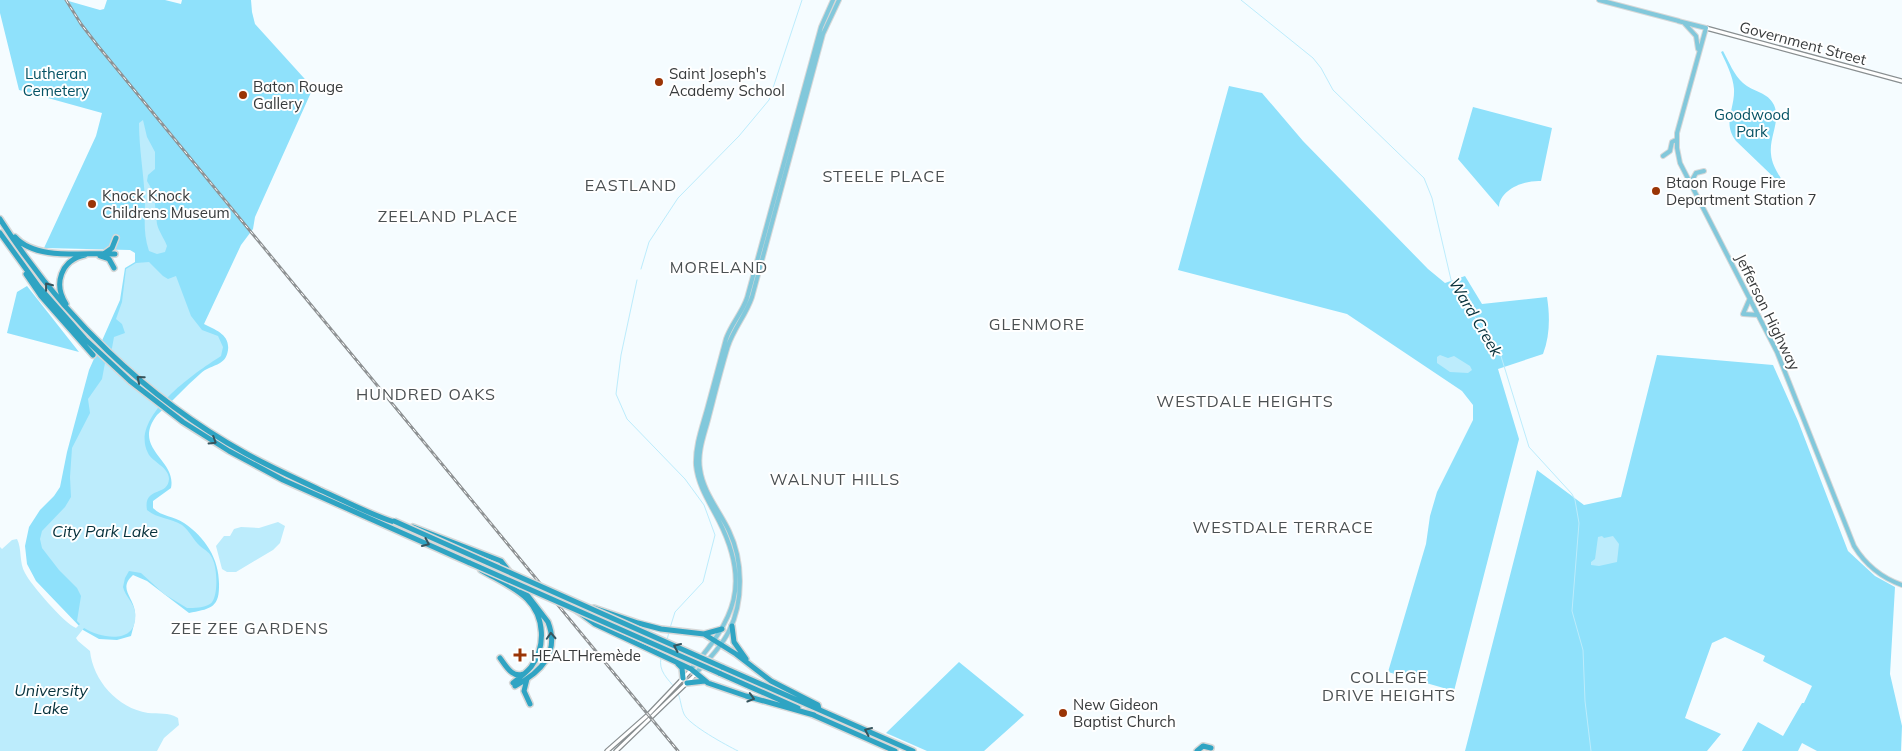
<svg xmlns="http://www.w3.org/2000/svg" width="1902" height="751" viewBox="0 0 1902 751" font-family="Mulish,sans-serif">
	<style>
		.green { fill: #8fe1fb }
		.water { fill: #bcecfc }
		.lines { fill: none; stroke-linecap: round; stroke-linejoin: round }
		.stream { stroke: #bcecfc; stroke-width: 1 }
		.secondary-casing { stroke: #888e90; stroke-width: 5.5 }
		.primary-casing { stroke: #d7d8d8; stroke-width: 6 }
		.highway-casing { stroke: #d7d8d8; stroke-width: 8 }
		.secondary { stroke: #fff; stroke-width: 3 }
		.primary { stroke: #82c8db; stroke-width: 4 }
		.highway { stroke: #2fa4c3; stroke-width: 5 }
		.rail-casing { stroke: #8e9294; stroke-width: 3 }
		.rail { stroke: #fff; stroke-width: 1; stroke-dasharray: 4; stroke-linecap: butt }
		.highway-bridge-casing { stroke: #d7d8d8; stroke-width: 8; stroke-linecap: butt }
		.highway-bridge { stroke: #2fa4c3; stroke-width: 5 }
		.oneway { stroke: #36555e }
		.poi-dot { fill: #9a3506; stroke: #fff; stroke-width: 2 }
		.labels { text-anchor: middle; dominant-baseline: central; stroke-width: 4; stroke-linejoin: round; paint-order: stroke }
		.street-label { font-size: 15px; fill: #383b3c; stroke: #fff }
		.park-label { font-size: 15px; fill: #065365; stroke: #fff }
		.poi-label { font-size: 15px; fill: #383b3c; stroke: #fff; text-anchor: start }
		.neighbourhood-label { font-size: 16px; letter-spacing: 1px; fill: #4b5052; stroke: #fff }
		.water-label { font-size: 16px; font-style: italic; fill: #05303b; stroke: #fff }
	</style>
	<rect width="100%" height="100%" fill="#f5fcff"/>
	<path class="green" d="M0,0H65L100,10L104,9L107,0H165L181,4L182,0H251L252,12L255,24L313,88L255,217L253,229L241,245L204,324C215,330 230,334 228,350C227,356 225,360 220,363C213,367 206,368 200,374C185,387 172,402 157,415C131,449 177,459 171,488L153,501V508C162,517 174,516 184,523C206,538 220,560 219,587C219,609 208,609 189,613L147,581L133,575C118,589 133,596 135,612C136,620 133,628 131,636L117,640L99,639L83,630L36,581L27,564L25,546L29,527L40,510L54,496L60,487L67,452L89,370L120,300L125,268L135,262V253L130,250L44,248L96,136L102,113L19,90L0,13Z
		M1723,51C1729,62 1734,75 1743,83C1753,92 1768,92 1774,105C1781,121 1769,137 1771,154C1772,166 1779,175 1785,185V188L1736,141C1722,122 1735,110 1734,89C1733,76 1726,63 1721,52Z
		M1229,86L1262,93L1303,141L1428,269L1445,283L1465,276L1482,304L1547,297C1550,316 1550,336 1543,354L1498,369L1519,439L1454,691L1388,672L1426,544L1430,516L1437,492L1473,420V405L1462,391L1347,314L1178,270Z
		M1473,107L1552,128L1541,181C1525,180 1500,189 1499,207L1458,159Z
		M27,286L79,352L7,333L17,292Z
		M1657,355L1773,365L1798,421L1848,551L1875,576L1895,587L1890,674L1902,726L1901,751H1817L1802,743L1798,751H1742L1758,722L1783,736L1802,703H1804L1812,686L1763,661L1765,656L1725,637L1712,643L1685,718L1721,734L1707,751H1465L1537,470L1584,505L1621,497Z
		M959,662L1024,715L984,751H927L886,733Z"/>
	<path class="water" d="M143,120L147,137L155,152V169L148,175L147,181C156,194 155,209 157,224C159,232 164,238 167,246L165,252L157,254L149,251C143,234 145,218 145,201C144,175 139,149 139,123Z
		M149,262L163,276L168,279L176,276L191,316L202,330L218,336L223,347L221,356C196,372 129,417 148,453C152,462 169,467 169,479C168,497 143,486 147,510C158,519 171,518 182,525C190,531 193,540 200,546C206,551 210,552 213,560C217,568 219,598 210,604C204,608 194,608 187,608L164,594L141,573L129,571L125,578L123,587C125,596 134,603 135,612C139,645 102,639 84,628L76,638L78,641L90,651C93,680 117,708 148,713C159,714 168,712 178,718L179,725L164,738L157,751H0V547L2,549L12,540L17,539C22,548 19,563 25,573C31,585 65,624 76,628L80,624L77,621L81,596L77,588L59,570L42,548L40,539L42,531L65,507L71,497L70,477L72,448L90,413L88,399L102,379L105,363L112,348L114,337L125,333L122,324L116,319L122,302L126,269L136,263Z
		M1440,355L1448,358L1454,356L1470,366L1472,370L1468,373L1450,372L1437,363V357Z
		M278,522L285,526L280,543L273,550L236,572H227L222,569L216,546L224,536H230L234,529L241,527L259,528Z
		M1602,536L1604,538L1613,536L1619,544L1617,562L1599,566L1591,565V562L1595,559L1598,537Z"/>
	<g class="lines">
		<path class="stream" d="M1241,0L1313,58L1321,68L1333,90L1424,178L1432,198L1452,284L1500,353L1529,447L1572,494L1575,500L1579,523L1572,611L1583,650L1585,701L1591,751
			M641,269L649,242L678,198L739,136L769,100L802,0
			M637,280L621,355L616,394L627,419L685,479L704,505L715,535L703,582L675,612L670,628
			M667,640L669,632
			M661,658C658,671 668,679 675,688C681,696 680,705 684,714C689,725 726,745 738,751"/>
		<g class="secondary-casing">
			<path id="secondary" d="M1706,28L1902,81
				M607,751L649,714L691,670
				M616,751L696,674"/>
		</g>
		<g class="primary-casing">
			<path id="primary" d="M1599,0L1679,21
				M1678,21L1706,28L1677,133V148L1680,163L1777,352L1854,546C1865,564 1882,578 1902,585
				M1685,24L1696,36L1698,49
				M1663,156L1670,151L1672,142L1676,140
				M1690,184L1696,173L1704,171
				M1743,314L1750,298
				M1743,314L1758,315
				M691,669C735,619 751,584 719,521C710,503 698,486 696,465C695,445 703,425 708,406C714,383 720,361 726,339C731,324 742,313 747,298L821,27L833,0
				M696,673C708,660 721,647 729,631C744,601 743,560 729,531C719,510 703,492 700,469C697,451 705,433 709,416C715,393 721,369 728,346C734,328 746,315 752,297L823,34L839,0"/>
		</g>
		<g class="highway-casing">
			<path id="highway" d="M0,219C61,315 146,398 245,453C270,467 295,478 320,490C345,501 371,515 397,523
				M0,233L39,287L85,339L130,381L183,422L229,451L283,480L472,564
				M15,237C36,261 85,252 115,254
				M105,253L112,248L116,238
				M100,256L109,259L114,268
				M26,274L41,296L93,355
				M66,304C53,284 61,260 85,255
				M413,527L501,561L548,622C560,653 541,672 515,686
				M481,570C496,579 515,587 527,599C545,617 546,647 531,667C526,673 519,678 513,683
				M594,608L638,623L661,629L704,634L736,654L771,681L818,705L819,709
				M576,610L595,624L691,669L708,683L746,696L814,715
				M732,626L734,642L746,659
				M704,634L722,629
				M500,658C506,666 512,678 523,674
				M678,664L682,668L683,678
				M722,667L913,751
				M719,673L798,708
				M527,679L524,691L530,704
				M687,683L705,681
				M811,714L895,751
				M1197,751L1203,746L1211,748"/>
		</g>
		<use href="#secondary" class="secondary"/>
		<use href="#primary" class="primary"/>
		<use href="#highway" class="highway"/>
		<g class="rail-casing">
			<path id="rail" d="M66,0L81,24L98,46L678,751"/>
		</g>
		<use href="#rail" class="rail"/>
		<g class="highway-bridge-casing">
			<path id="highway-bridge" d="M394,521L722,667
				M470,563L719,673"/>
		</g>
		<use href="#highway-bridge" class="highway-bridge"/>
	</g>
	<defs><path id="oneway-chevron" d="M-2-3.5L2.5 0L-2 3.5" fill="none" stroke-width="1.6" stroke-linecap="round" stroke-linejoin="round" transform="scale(1.25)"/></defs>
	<g class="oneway">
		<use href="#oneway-chevron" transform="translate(48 286) rotate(-128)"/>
		<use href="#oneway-chevron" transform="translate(140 379) rotate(-140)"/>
		<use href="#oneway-chevron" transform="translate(213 441) rotate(32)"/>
		<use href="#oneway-chevron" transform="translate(426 543) rotate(24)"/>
		<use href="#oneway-chevron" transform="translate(551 636) rotate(-93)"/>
		<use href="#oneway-chevron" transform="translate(677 647) rotate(-156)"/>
		<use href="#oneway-chevron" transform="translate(751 698) rotate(16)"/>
		<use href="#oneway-chevron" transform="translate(868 731) rotate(-156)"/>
	</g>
	<g class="poi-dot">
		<circle cx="659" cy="82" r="5"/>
		<circle cx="243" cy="95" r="5"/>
		<circle cx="1656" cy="191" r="5"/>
		<circle cx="92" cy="204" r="5"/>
		<path d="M517.5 647.5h5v5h5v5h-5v5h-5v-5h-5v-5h5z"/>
		<circle cx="1063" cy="713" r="5"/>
	</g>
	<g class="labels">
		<g class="street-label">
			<text transform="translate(1803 43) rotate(15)">Government Street</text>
			<text transform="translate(1768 312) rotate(64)">Jefferson Highway</text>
		</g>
		<g class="park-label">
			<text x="56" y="73">Lutheran<tspan x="56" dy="17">Cemetery</tspan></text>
			<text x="1752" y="114">Goodwood<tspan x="1752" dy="17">Park</tspan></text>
		</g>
		<g class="poi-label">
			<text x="669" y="73">Saint Joseph's<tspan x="669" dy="17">Academy School</tspan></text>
			<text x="253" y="86">Baton Rouge<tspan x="253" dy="17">Gallery</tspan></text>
			<text x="1666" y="182">Btaon Rouge Fire<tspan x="1666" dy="17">Department Station 7</tspan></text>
			<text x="102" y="195">Knock Knock<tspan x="102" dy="17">Childrens Museum</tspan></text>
			<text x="531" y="655">HEALTHremède</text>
			<text x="1073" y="704">New Gideon<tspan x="1073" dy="17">Baptist Church</tspan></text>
		</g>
		<g class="neighbourhood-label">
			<text x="884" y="176">STEELE PLACE</text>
			<text x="631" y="185">EASTLAND</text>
			<text x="448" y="216">ZEELAND PLACE</text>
			<text x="719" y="267">MORELAND</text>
			<text x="1037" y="324">GLENMORE</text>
			<text x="426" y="394">HUNDRED OAKS</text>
			<text x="1245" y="401">WESTDALE HEIGHTS</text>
			<text x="835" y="479">WALNUT HILLS</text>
			<text x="1283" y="527">WESTDALE TERRACE</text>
			<text x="250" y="628">ZEE ZEE GARDENS</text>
			<text x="1389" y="677">COLLEGE<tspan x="1389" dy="18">DRIVE HEIGHTS</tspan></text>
		</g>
		<g class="water-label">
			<text transform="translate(1476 317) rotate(59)">Ward Creek</text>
			<text x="105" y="531">City Park Lake</text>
			<text x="51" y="690">University<tspan x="51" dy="18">Lake</tspan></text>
		</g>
	</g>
</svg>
